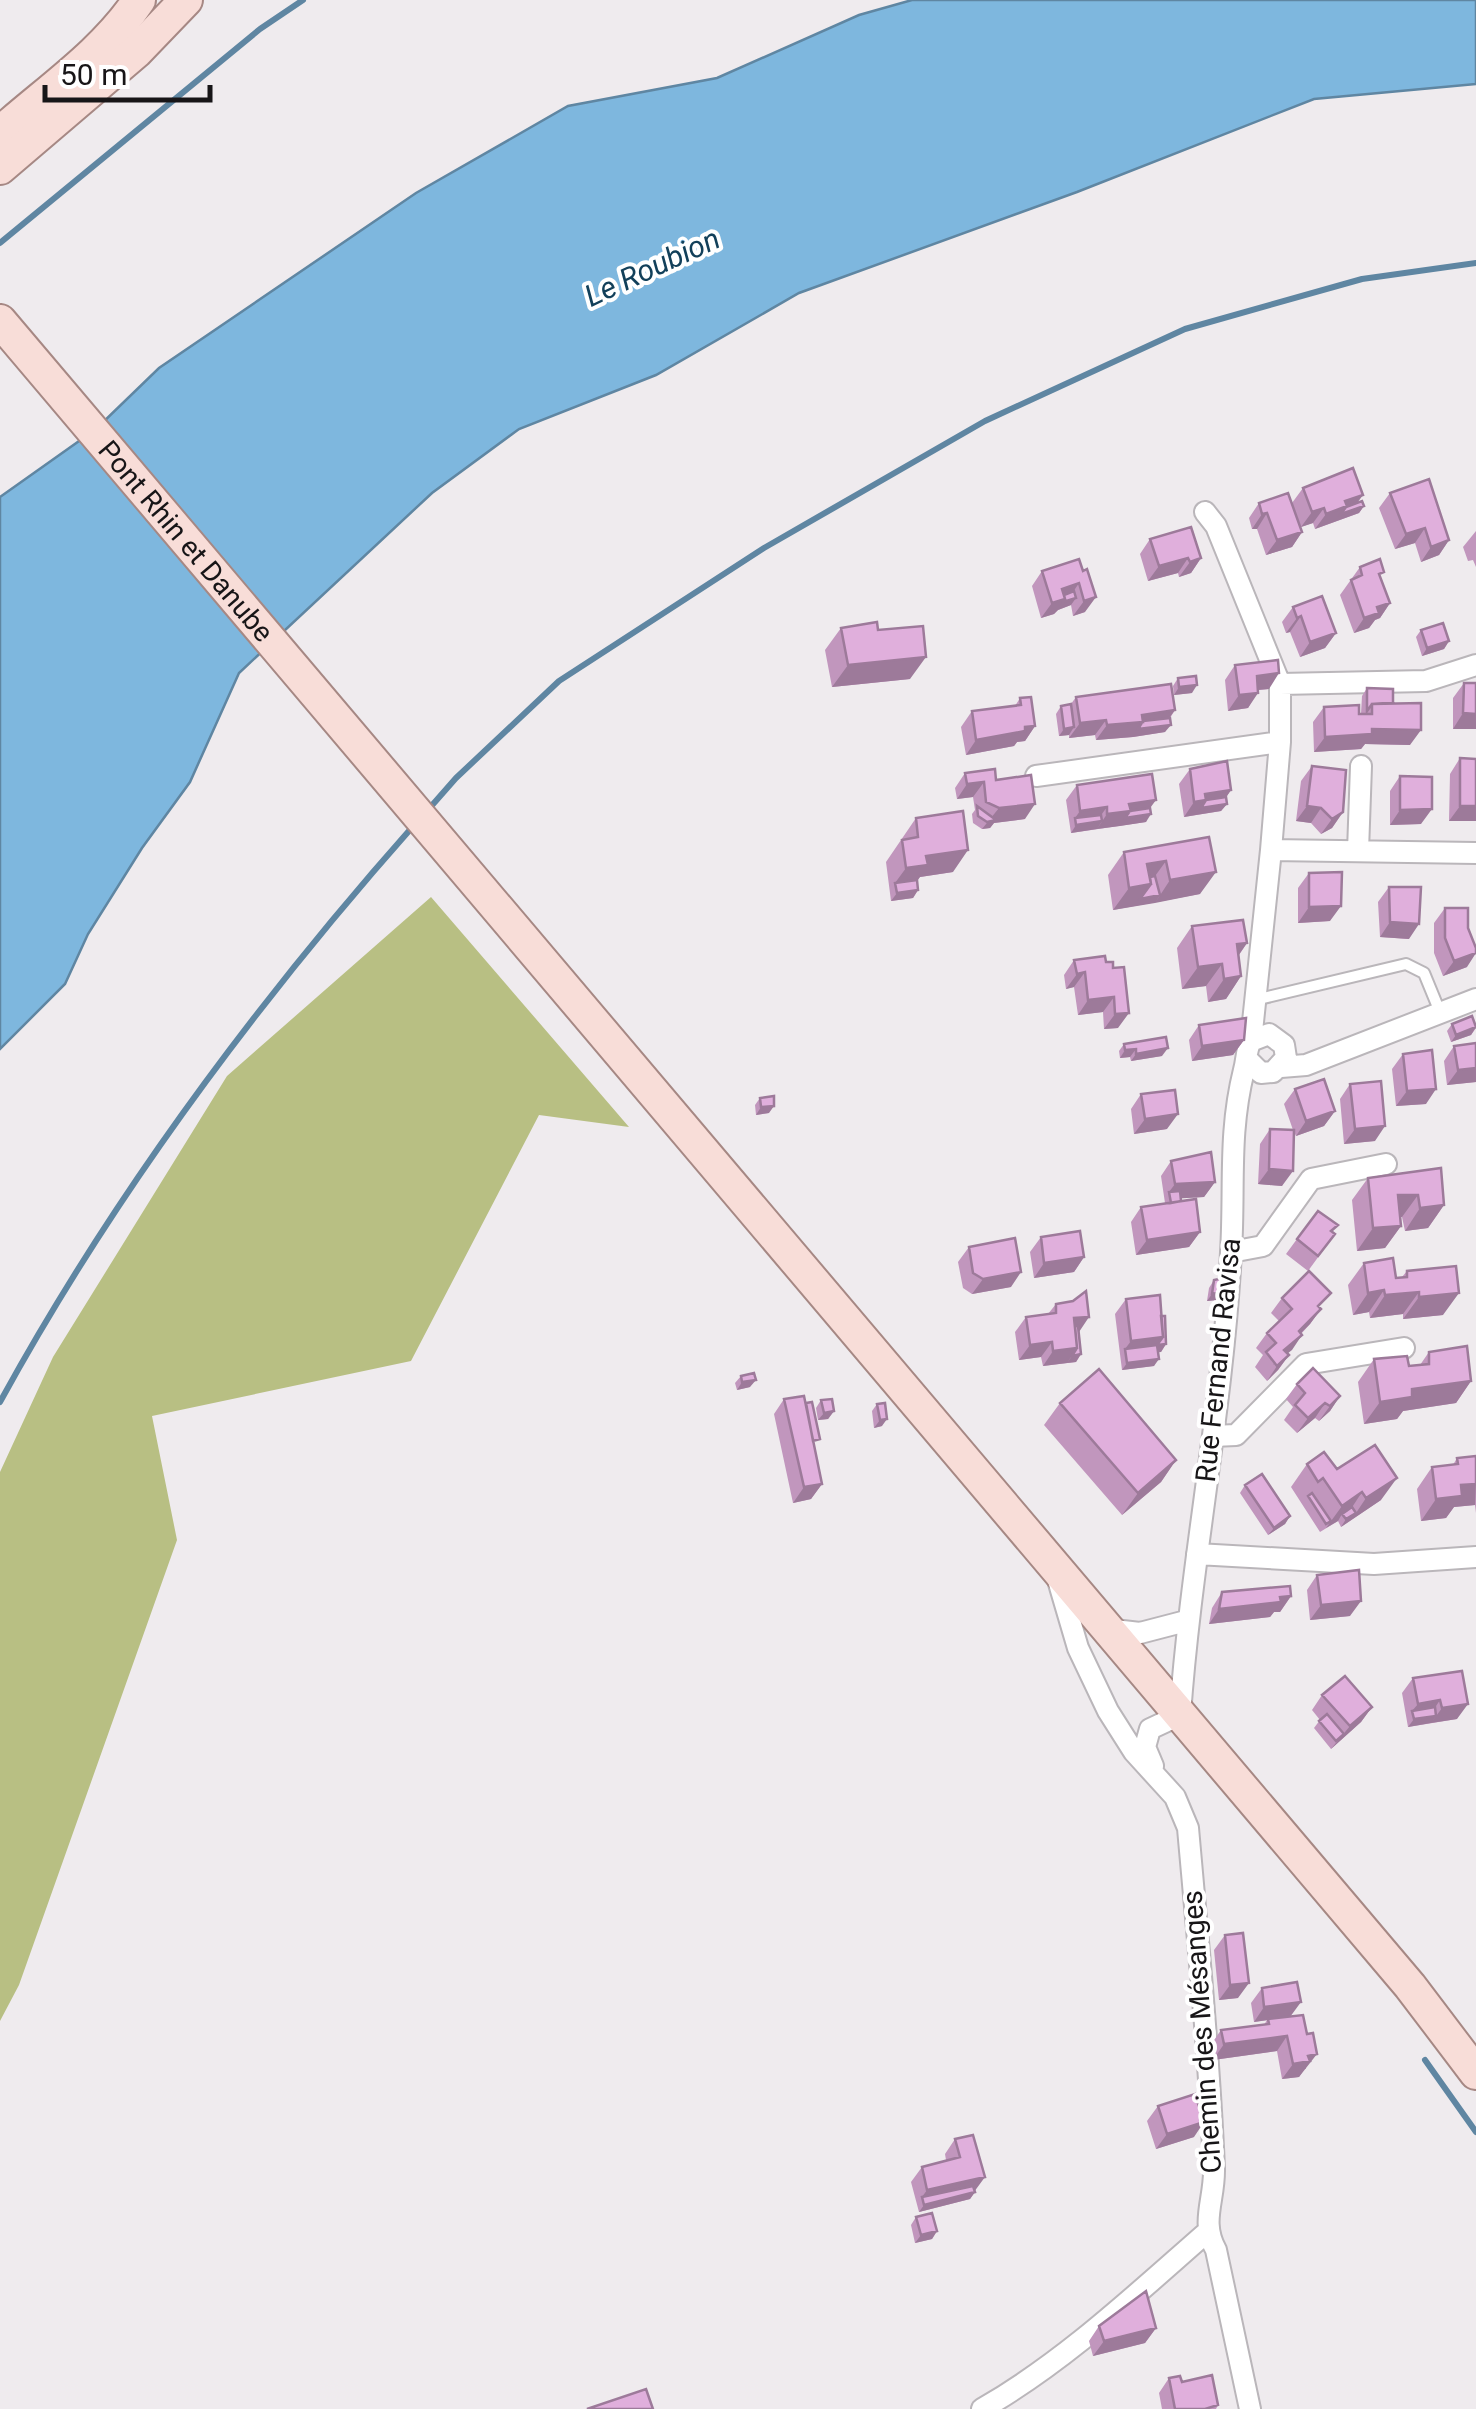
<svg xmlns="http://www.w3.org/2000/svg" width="1476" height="2409" viewBox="0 0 1476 2409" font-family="Roboto,sans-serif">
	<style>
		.forest { fill: #b8bf83 }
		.water { fill: #7eb7de; stroke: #5f86a2; stroke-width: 2.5 }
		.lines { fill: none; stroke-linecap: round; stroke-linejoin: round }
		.stream { stroke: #5f86a2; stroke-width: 6 }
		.lane-casing { stroke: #bab6ba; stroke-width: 14 }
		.street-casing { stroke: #bab6ba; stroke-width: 24 }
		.primary-casing { stroke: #a68884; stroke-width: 36 }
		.lane { stroke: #fff; stroke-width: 10 }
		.street { stroke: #fff; stroke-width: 20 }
		.primary { stroke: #f8ddd8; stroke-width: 32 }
		.wall { fill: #c196bd }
		.shaded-wall { fill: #9d7a9a }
		.building { fill: #e0afdc; stroke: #9d7a9a; stroke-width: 2.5 }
		.labels { text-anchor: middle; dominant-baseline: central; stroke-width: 8; stroke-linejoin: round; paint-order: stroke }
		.street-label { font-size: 28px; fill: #171517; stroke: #fff }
		.water-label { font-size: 30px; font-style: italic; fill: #12405a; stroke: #fff }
	</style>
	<rect width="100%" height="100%" fill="#efebee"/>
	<path class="forest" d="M431,897L629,1127L539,1115L411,1361L152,1416L177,1540L19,1985L0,2021V1472L53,1357L227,1076Z"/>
	<path class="water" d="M912,0H1476V84L1314,99L1077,192L799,293L656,375L519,429L432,493L239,673L190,782L142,848L88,934L65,984L0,1049V497L96,429L159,368L416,193L568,106L717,78L859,15Z"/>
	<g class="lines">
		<path class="stream" d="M0,243L260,29L303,0
			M427,811L456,778L559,681L764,548L985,421L1185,329L1362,279L1476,263
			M0,1402C114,1194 258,1001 415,824
			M1425,2060L1476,2132"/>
		<g class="lane-casing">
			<path id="lane" d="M1255,1000L1406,964L1424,973L1440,1012"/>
		</g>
		<g class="street-casing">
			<path id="street" d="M1205,512L1216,526L1280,684V742L1271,850L1251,1041
				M1280,684L1426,681L1476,665
				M1036,776L1280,742
				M1271,850L1476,853
				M1358,851L1361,766
				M1281,1067L1306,1065L1476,999
				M1231,1252L1263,1246L1311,1179L1386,1164
				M1213,1436L1236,1435L1306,1364L1404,1348
				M1197,1554L1374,1564L1476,1557
				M1058,1580L1078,1648L1108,1711L1134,1752L1175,1797L1188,1828C1198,1941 1209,2055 1214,2168C1215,2200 1200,2221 1216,2250L1250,2409
				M1105,1629L1140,1633L1186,1621
				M1153,1766L1145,1747L1150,1729L1180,1715C1191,1560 1223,1407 1231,1252C1235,1187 1228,1134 1244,1070C1247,1059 1246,1050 1251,1041L1269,1034L1284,1045L1286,1058L1273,1072L1261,1073L1247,1059
				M982,2409C1064,2362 1135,2295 1206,2233"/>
		</g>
		<g class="primary-casing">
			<g id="primary">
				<path d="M0,133C47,91 104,53 139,0"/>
				<path d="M0,168L137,51L186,0"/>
				<path id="s1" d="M0,321L1410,1986L1476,2073"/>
			</g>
		</g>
		<use href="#lane" class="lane"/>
		<use href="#street" class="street"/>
		<use href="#primary" class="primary"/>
	</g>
	<path class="wall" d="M1303,488L1357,503L1364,506L1359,513L1315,529L1313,523L1301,527L1292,503Z
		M1390,493L1449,540L1439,555L1421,562L1415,543L1395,549L1379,508Z
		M1259,503L1302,532L1292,547L1266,555L1257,529H1252L1249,518Z
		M1476,531V567L1473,560L1468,561L1463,547Z
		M1150,539L1201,558L1191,573L1179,577L1178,573L1148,581L1140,554Z
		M1079,559L1085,612L1073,616L1071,605L1058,610L1054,614L1041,618L1032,586L1042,571Z
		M1360,567L1381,578L1390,603L1380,618L1375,620L1369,628L1354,633L1340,595Z
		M1293,607L1336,633L1325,648L1300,657L1290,632L1286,633L1282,622Z
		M841,628L910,679L832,687L825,650Z
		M1421,630L1449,641L1444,649L1422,656L1416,637Z
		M1235,665L1269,689L1258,690L1248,708L1228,711L1225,680Z
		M1178,678L1192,693L1174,695L1173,686Z
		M1464,683L1476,729H1453V698Z
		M1367,688L1393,703L1410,745L1365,744L1361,749L1314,752L1313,722L1324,707L1361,714L1362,696Z
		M1076,697L1175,710L1170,718L1165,732L1133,737L1096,740L1095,735L1069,738V735L1059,736L1056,714L1061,706L1071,704Z
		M1020,698L1035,726L1025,741L1017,742L1014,746L966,755L961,727L972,711L1015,706Z
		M1460,758L1476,821H1449L1450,774Z
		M1312,766L1343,812L1332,828L1321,834L1311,823L1296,821L1301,781Z
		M1190,769L1231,790L1226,797L1227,804L1221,811L1184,817L1179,784Z
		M965,773L996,780L1025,819L994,823L990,828L982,829L973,823L972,814L975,810L973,797L957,799L955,788Z
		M1400,776L1421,824L1390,825V791Z
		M1077,785L1150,808L1146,822L1071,833L1066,800Z
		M916,818L953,872L920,877L917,880L918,890L913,898L891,901L886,862Z
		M1209,837L1200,894L1113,910L1108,875L1124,852Z
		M1309,873L1330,921L1298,923V888Z
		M1389,887L1409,939L1380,937L1378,902Z
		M1445,908L1467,967L1443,976L1434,953V923Z
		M1192,926L1247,943L1239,955L1241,976L1226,999L1208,1002L1206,986L1182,989L1177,948Z
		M1074,960L1113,962L1118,1028L1104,1029L1103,1012L1078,1015L1074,987L1066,989L1064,975Z
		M1452,1024L1476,1028L1471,1035L1451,1042L1447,1031Z
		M1199,1025L1244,1040L1233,1055L1192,1061L1189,1040Z
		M1124,1044L1162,1056L1131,1061L1130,1057L1120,1058L1119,1051Z
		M1469,1044L1476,1082L1447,1085L1444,1061L1454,1046Z
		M1403,1054L1426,1104L1396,1106L1392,1069Z
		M1350,1084L1375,1141L1344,1144L1340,1099Z
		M1295,1089L1335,1111L1324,1126L1296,1136L1294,1132L1282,1186L1258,1184L1260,1144L1270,1129L1293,1130L1284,1104Z
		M1141,1094L1167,1129L1134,1134L1131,1109Z
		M760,1098L769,1113L756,1115L755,1105Z
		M1171,1161L1215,1182L1204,1197L1181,1198L1200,1232L1189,1247L1136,1255L1131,1222L1141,1207L1165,1203L1161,1176Z
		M1441,1168L1444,1205L1428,1228L1405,1231L1402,1217H1400L1401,1226L1385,1248L1357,1251L1352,1200L1368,1178Z
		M1338,1225L1332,1232L1335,1234L1308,1271L1286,1254L1297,1239Z
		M1041,1237L1084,1257L1074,1272L1034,1278L1030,1252Z
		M969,1247L1011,1287L972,1294L963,1288L958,1262Z
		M1364,1263L1396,1278L1402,1277L1407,1271L1443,1315L1403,1319V1314L1370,1318L1369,1312L1353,1315L1348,1285Z
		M1214,1280L1222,1292L1217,1300L1207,1301L1209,1288Z
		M1282,1298L1321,1309L1310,1324L1301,1334L1302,1335L1287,1353L1289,1355L1278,1370L1267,1381L1255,1367L1263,1355L1256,1348L1267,1333L1279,1321L1271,1313Z
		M1126,1299L1161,1316L1166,1344L1161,1352H1158L1154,1366L1122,1370L1115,1314Z
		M1056,1304L1079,1332L1081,1354L1076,1362L1043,1366L1041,1357L1019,1360L1015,1332L1026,1317L1048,1314Z
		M1429,1352L1471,1381L1456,1403L1403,1411L1397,1419L1364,1424L1358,1382L1374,1359L1409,1366L1420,1365Z
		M741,1376L750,1387L737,1390L735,1383Z
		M1297,1384L1340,1396L1330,1411L1319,1421L1315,1418L1297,1433L1284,1420L1293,1407L1286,1399Z
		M784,1399L815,1447L822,1484L811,1499L793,1503L774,1414Z
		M821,1400L834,1411L828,1419L818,1420L816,1408Z
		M1060,1403L1176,1460L1161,1482L1122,1515L1044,1425Z
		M877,1404L882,1426L874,1428L872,1411Z
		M1476,1456V1513L1475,1505L1454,1507L1446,1518L1421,1521L1417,1489L1432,1467L1453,1465L1457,1458Z
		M1307,1464L1337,1469L1381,1500L1341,1527L1338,1521L1320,1532L1291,1487Z
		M1245,1485L1290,1516L1285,1524L1268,1535L1240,1493Z
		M1317,1575L1350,1616L1310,1620L1307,1590Z
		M1222,1592L1291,1596L1280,1612H1274L1270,1617L1209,1624L1212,1608Z
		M1462,1671L1457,1719L1408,1727L1402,1693L1413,1678Z
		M1322,1695L1372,1707L1361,1722L1331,1749L1314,1728L1320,1720L1312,1710Z
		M1225,1935L1238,1998L1219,2000L1214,1950Z
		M1262,1988L1291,2016L1306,2069H1304L1299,2077L1282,2079L1277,2051L1213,2060L1210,2046L1221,2030L1264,2025L1267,2020L1254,2022L1251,2003Z
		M1158,2106L1194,2137L1156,2149L1147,2121Z
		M955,2139L975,2192L970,2199L919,2212L911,2182L922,2167L946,2160L945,2154Z
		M916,2217L937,2231L932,2239L915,2243L911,2225Z
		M1099,2326L1156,2328L1145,2343L1093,2356L1089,2341Z
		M1169,2378L1182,2382L1218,2405L1216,2409H1162L1159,2393Z"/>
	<path class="shaded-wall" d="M1363,495L1352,510L1364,506L1359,513L1315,529L1326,514L1345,501Z
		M1324,508L1313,523L1301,527L1312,512Z
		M1267,513L1257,529H1252L1262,514Z
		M1425,528L1415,543L1395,549L1406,534Z
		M1302,532L1292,547L1266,555L1277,540Z
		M1449,540L1439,555L1421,562L1431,547Z
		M1188,558L1178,573L1148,581L1159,566Z
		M1201,558L1191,573L1179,577L1190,562Z
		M1079,583L1069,598H1076L1071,605L1058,610L1054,614L1041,618L1062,589Z
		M1096,597L1085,612L1073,616L1084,601Z
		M1390,603L1380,618L1375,620L1369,628L1354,633L1364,618L1377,607Z
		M1301,616L1290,632L1286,633L1297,618Z
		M1336,633L1325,648L1300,657L1310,642Z
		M1449,641L1444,649L1422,656L1427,648Z
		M926,657L910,679L832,687L848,665Z
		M1279,673L1269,689L1246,691L1257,676Z
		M1197,685L1192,693L1174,695L1179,687Z
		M1258,693L1248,708L1228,711L1239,695Z
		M1175,710L1164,725H1171L1165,732L1133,737L1096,740L1107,725L1142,715Z
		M1463,713L1476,714V729H1453Z
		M1106,720L1095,735L1069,738L1080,723Z
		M1035,726L1025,741L1017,742L1014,746L966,755L976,740Z
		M1074,727L1069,735L1059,736L1064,729Z
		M1372,729L1421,730L1410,745L1365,744L1361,749L1314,752L1325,737Z
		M984,782L973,797L957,799L967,784Z
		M1231,790L1221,805L1227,804L1221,811L1196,815L1201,808L1196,815L1184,817L1194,802L1205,794Z
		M1156,800L1145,815L1151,814L1146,822L1120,826L1125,818L1120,826L1097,829L1107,814L1129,804Z
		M1035,804L1025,819L994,823L990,828L982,829L999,808Z
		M1307,806L1321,808L1311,823L1296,821Z
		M1460,806H1476V821H1449Z
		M1107,807L1096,822L1102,821L1097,829L1071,833L1076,825L1075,818L1080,811Z
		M1432,809L1421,824L1390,825L1400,810Z
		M1343,812L1332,828L1321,834L1332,819Z
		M968,850L953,872L920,877L912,888L895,883L906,868L926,856Z
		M1166,861L1150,883L1147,864Z
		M1216,872L1200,894L1155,903L1170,880Z
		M1151,884L1160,895L1155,903L1113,910L1129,888Z
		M918,890L913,898L891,901L897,893Z
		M1341,906L1330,921L1298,923L1309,907Z
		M1390,922L1419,924L1409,939L1380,937Z
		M1247,943L1231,966L1222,967L1237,944Z
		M1476,953L1467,967L1443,976L1454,961Z
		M1222,964L1206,986L1182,989L1198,967Z
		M1085,972L1074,987L1066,989L1077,974Z
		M1241,976L1226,999L1208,1002L1224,979Z
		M1114,997L1103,1012L1078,1015L1088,1000Z
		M1129,1013L1118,1028L1104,1029L1115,1014Z
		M1476,1027L1471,1035L1451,1042L1456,1035Z
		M1244,1040L1233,1055L1192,1061L1202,1046Z
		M1168,1048L1162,1056L1131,1061L1136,1054Z
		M1136,1049L1130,1057L1120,1058L1125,1050Z
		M1476,1068V1082L1447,1085L1458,1070Z
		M1436,1089L1426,1104L1396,1106L1407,1091Z
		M774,1106L769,1113L756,1115L761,1107Z
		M1335,1111L1324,1126L1296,1136L1306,1121Z
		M1178,1114L1167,1129L1134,1134L1145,1119Z
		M1385,1126L1375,1141L1344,1144L1355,1129Z
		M1269,1169L1293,1171L1282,1186L1258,1184Z
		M1215,1182L1204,1197L1170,1199L1169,1192L1175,1184Z
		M1398,1195H1418L1402,1217L1382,1218Z
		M1444,1205L1428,1228L1405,1231L1420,1208Z
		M1401,1226L1385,1248L1357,1251L1373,1228Z
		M1200,1232L1189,1247L1136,1255L1147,1240Z
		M1084,1257L1074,1272L1034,1278L1044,1263Z
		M1021,1272L1011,1287L972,1294L983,1279Z
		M1384,1290L1369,1312L1353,1315L1368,1293Z
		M1222,1292L1217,1300L1207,1301L1212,1294Z
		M1419,1292L1403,1314L1370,1318L1385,1295Z
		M1459,1293L1443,1315L1403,1319L1419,1297Z
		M1321,1309L1310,1324L1288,1346L1299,1331Z
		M1089,1317L1079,1332L1069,1326L1074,1318Z
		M1302,1335L1292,1350L1273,1365L1284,1350Z
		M1163,1337L1166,1344L1161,1352L1126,1356L1125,1349L1131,1341Z
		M1052,1342L1041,1357L1019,1360L1030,1345Z
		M1077,1348L1067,1363L1043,1366L1053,1351Z
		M1081,1354L1076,1362L1067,1363L1072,1356Z
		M1289,1355L1278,1370L1267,1381L1277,1366Z
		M1159,1359L1154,1366L1122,1370L1127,1363Z
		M756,1380L750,1387L737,1390L742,1382Z
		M1471,1381L1456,1403L1403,1411L1397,1419L1364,1424L1380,1402L1412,1389Z
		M1340,1396L1330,1411L1319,1421L1330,1406Z
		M1325,1403L1315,1418L1297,1433L1308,1418Z
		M834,1411L828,1419L818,1420L824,1413Z
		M887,1419L882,1426L874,1428L880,1420Z
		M1176,1460L1161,1482L1122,1515L1138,1493Z
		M1397,1478L1381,1500L1341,1527L1346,1519L1356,1513L1366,1498Z
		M822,1484L811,1499L793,1503L804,1487Z
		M1476,1484L1475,1505L1454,1507L1446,1518L1421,1521L1436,1499L1461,1485Z
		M1362,1492L1347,1515L1342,1514L1338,1521L1326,1528L1342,1506Z
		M1290,1516L1285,1524L1268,1535L1274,1528Z
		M1291,1596L1280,1612H1274L1270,1617L1209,1624L1219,1609L1280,1597Z
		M1361,1601L1350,1616L1310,1620L1321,1605Z
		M1440,1700L1430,1715L1412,1711L1418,1704Z
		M1468,1704L1457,1719L1431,1723L1442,1708Z
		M1372,1707L1361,1722L1331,1749L1350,1726Z
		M1436,1716L1431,1723L1408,1727L1414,1719Z
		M1249,1983L1238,1998L1219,2000L1230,1985Z
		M1301,2002L1290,2017L1254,2022L1264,2007Z
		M1287,2036L1277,2051L1213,2060L1224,2044Z
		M1317,2054L1299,2077L1282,2079L1293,2064L1308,2056Z
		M1204,2122L1194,2137L1156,2149L1167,2134Z
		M985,2177L974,2192L922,2197L927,2190Z
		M975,2192L970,2199L919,2212L924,2205Z
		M937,2231L932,2239L915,2243L921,2235Z
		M1156,2328L1145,2343L1093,2356L1104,2341Z"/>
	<path class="building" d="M1353,468L1363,495L1345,501L1347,506L1326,514L1324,508L1312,512L1303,488Z
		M1429,479L1449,540L1431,547L1425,528L1406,534L1390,493Z
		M1288,493L1302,532L1277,540L1267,513L1262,514L1259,503Z
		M1362,501L1364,506L1341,514L1346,507Z
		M1191,527L1201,558L1190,562L1188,558L1159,566L1150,539Z
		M1079,559L1083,571L1087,569L1096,597L1084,601L1079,583L1062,589L1065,599L1052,603L1042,571Z
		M1380,559L1384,572L1379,574L1390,603L1377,607L1379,613L1364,618L1351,580L1362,575L1360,567Z
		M1074,591L1076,598L1063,602L1065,599L1064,595Z
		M1322,596L1336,633L1310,642L1301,616L1297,618L1293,607Z
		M877,622L878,630L923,626L926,657L848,665L841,628Z
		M1443,623L1449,641L1427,648L1421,630Z
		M1278,660L1279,673L1257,676L1258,693L1239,695L1235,665Z
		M1196,676L1197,685L1179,687L1178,678Z
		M1464,683H1476V714L1463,713Z
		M1171,684L1175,710L1142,715L1143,722L1107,725L1106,720L1080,723L1076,697Z
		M1367,688L1393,689V703L1372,704L1367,711Z
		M1031,697L1035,726L1025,727V731L976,740L972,711L1021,705L1020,698Z
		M1421,703V730L1372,729V734L1325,737L1324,707L1359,705V714H1372V704Z
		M1071,704L1074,727L1064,729L1061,706Z
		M1170,718L1171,725L1138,729L1143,721Z
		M1460,758L1476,759V806H1460Z
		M1227,761L1231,790L1205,794L1206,800L1194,802L1190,769Z
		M1312,766L1346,770L1343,812L1332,819L1321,808L1307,806Z
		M995,769L996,780L1031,775L1035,804L999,808L986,802L984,782L967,784L965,773Z
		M1152,774L1156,800L1129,804L1131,811L1107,814V807L1080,811L1077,785Z
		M1400,776L1432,777V809L1400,810Z
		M1226,797L1227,804L1201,808L1206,800Z
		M977,806L996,820L987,822L978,816Z
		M1150,808L1151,814L1125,818L1130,811Z
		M963,811L968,850L926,856L928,865L906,868L902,840L918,837L916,818Z
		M1101,815L1102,821L1076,825L1075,818Z
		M1209,837L1216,872L1170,880L1166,861L1147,864L1151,884L1129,888L1124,852Z
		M1342,872L1341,906L1309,907V873Z
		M1155,876L1160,895L1140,899L1151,884L1150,877Z
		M917,880L918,890L897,893L895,883Z
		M1389,887H1421L1419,924L1390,922Z
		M1445,908H1468V928L1476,948V953L1454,961L1445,938Z
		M1243,920L1247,943L1237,944L1241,976L1224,979L1222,964L1198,967L1192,926Z
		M1105,956L1106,962H1113V968L1124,967L1129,1013L1115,1014L1114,997L1088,1000L1085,972L1077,974L1074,960Z
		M1472,1016L1476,1027L1456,1035L1452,1024Z
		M1246,1018L1244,1040L1202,1046L1199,1025Z
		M1166,1037L1168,1048L1136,1054V1049L1125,1050L1124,1044Z
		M1476,1043V1068L1458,1070L1454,1046Z
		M1432,1050L1436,1089L1407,1091L1403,1054Z
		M1324,1079L1335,1111L1306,1121L1295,1089Z
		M1381,1081L1385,1126L1355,1129L1350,1084Z
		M1175,1090L1178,1114L1145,1119L1141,1094Z
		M774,1096V1106L761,1107L760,1098Z
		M1270,1129L1294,1130L1293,1171L1269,1169Z
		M1211,1152L1215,1182L1175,1184L1171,1161Z
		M1441,1168L1444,1205L1420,1208L1418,1195H1398L1401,1226L1373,1228L1368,1178Z
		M1180,1191L1181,1201L1171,1203L1169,1192Z
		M1196,1199L1200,1232L1147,1240L1141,1207Z
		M1318,1211L1338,1225L1331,1231L1335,1234L1318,1256L1297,1239Z
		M1080,1231L1084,1257L1044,1263L1041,1237Z
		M1015,1238L1021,1272L983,1279L973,1273L969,1247Z
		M1393,1258L1396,1278L1407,1277V1271L1456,1266L1459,1293L1419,1297V1292L1385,1295L1384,1290L1368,1293L1364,1263Z
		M1309,1271L1331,1293L1318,1306L1321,1309L1299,1331L1302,1335L1284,1350L1289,1355L1277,1366L1266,1352L1276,1343L1267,1333L1292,1309L1282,1298Z
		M1223,1278L1222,1292L1212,1294L1214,1280Z
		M1086,1291L1089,1317L1074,1318L1077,1348L1053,1351L1052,1342L1030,1345L1026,1317L1056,1313V1304L1073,1301Z
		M1160,1295L1163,1337L1131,1341L1126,1299Z
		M1161,1316H1165L1166,1344L1157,1345L1163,1337Z
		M1075,1326H1078L1081,1354L1072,1356L1077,1348Z
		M1157,1345L1159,1359L1127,1363L1125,1349Z
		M1467,1346L1471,1381L1412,1389V1397L1380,1402L1374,1359L1407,1356L1409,1366L1429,1364V1352Z
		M1313,1368L1340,1396L1330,1406L1325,1403L1308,1418L1295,1405L1305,1393L1297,1384Z
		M1099,1369L1176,1460L1138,1493L1060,1403Z
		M754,1373L756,1380L742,1382L741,1376Z
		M804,1396L822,1484L804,1487L784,1399Z
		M832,1399L834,1411L824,1413L821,1400Z
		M812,1402L820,1439L813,1441L806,1403Z
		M885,1403L887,1419L880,1420L877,1404Z
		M1375,1445L1397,1478L1366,1498L1362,1492L1342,1506L1323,1478L1318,1482L1307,1464L1324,1452L1337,1469Z
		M1476,1456V1484L1461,1485L1462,1496L1436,1499L1432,1467L1458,1464L1457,1458Z
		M1262,1474L1290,1516L1274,1528L1245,1485Z
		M1312,1493L1331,1521L1326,1524L1308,1496Z
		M1352,1507L1356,1513L1346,1519L1342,1514Z
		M1359,1570L1361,1601L1321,1605L1317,1575Z
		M1290,1586L1291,1596L1280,1597L1281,1602L1219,1609L1222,1592Z
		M1462,1671L1468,1704L1442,1708L1440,1700L1418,1704L1413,1678Z
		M1345,1676L1372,1707L1350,1726L1322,1695Z
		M1435,1707L1436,1716L1414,1719L1412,1711Z
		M1327,1714L1344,1734L1336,1741L1319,1721Z
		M1243,1933L1249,1983L1230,1985L1225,1935Z
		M1297,1982L1301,2002L1264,2007L1262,1988Z
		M1303,2015L1307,2034L1313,2033L1317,2054L1308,2056L1310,2061L1293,2064L1287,2036L1224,2044L1221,2030L1269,2024L1268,2019Z
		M1195,2094L1204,2122L1167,2134L1158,2106Z
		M973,2135L985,2177L927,2190L922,2167L960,2157L955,2139Z
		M973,2186L975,2192L924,2205L922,2197Z
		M932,2213L937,2231L921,2235L916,2217Z
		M1146,2291L1156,2328L1104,2341L1099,2326Z
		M1212,2375L1218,2405L1205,2409H1175L1169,2378L1180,2376L1182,2382Z
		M646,2389L653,2409H587Z"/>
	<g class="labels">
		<g class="street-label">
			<text stroke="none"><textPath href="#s1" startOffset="288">Pont Rhin et Danube</textPath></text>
			<text transform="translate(1218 1360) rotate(-84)">Rue Fernand Ravisa</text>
			<text transform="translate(1202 2032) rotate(-94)">Chemin des Mésanges</text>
		</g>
		<g class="water-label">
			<text transform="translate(652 267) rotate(-25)">Le Roubion</text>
		</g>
	</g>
	<path d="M45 85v15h165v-15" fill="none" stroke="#171517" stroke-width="5"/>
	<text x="60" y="85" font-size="30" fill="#171517" stroke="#ffffff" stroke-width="8" paint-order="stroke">50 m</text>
</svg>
